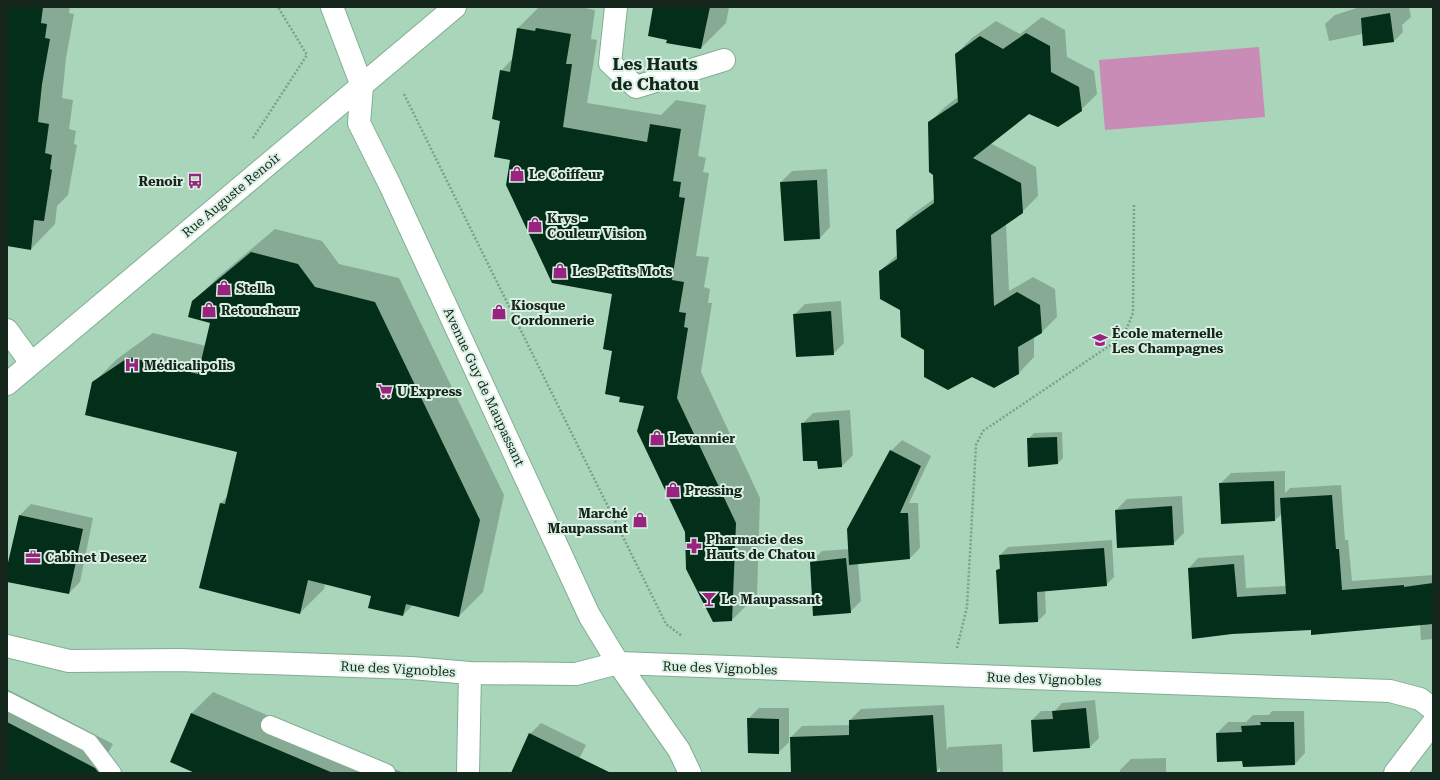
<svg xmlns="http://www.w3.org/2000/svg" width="1440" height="780" viewBox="0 0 1440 780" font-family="'Roboto Serif',serif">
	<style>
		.green { fill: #c88cb6 }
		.shadow { fill: #0003 }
		.building { fill: #032e1a }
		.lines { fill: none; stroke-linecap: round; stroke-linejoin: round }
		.lane-casing { stroke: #82ad93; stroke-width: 20 }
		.street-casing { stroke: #82ad93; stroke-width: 24 }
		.secondary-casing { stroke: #82ad93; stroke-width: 24 }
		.path { stroke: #7ca08a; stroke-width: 2.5; stroke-dasharray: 2 2; stroke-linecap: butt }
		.lane { stroke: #fff; stroke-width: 18 }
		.street { stroke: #fff; stroke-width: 22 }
		.secondary { stroke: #fff; stroke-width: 22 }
		.labels { text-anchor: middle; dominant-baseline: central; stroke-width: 4; stroke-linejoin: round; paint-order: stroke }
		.poi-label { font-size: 13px; font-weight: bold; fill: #15261c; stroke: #daf0e2; text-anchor: start }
		.street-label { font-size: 13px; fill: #15261c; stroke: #daf0e2 }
		.district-label { font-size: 17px; font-weight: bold; fill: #15261c; stroke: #daf0e2 }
	</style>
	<rect width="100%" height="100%" fill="#a9d5ba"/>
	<path class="green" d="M1259,47L1265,117L1105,130L1099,60Z"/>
	<path class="shadow" d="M7,7H70L69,13L74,14L66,58L62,98L73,100L69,129L76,131L74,144L77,145L68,195L57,206L55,224L31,249L7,245Z
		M539,7H580L595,10L591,39L597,40L587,103L661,115L676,100L706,105L698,156L706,158L703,172L709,173L696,256L709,257L704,287L710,289L708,303H712L701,372L760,498L757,595L732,620L686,532L645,405L621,396L613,350V293L511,160L501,120V71L513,58L518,28Z
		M654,7H729L726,23L701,48L668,39Z
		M1360,7H1409L1411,17L1402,25L1403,32L1394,41L1363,34L1329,41L1325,24L1335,15Z
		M1042,17L1065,30L1067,57L1094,71L1097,94L1081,110L1029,113L990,143L1036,167L1038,196L1022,212L1006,223L1009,291L1033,277L1055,289L1057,317L1041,333L1034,337V357L1019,373L972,375L925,349L880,271L898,254L897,230L913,214L935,198L929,123L945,107L958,97L956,54L972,38L996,21L1020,34Z
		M827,169L830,227L820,238L781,182L792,171Z
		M275,229L322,241L339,264L399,278L504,495L483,592L459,616L413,605L403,615L372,595L325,583L324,589L300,613L221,503L228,496L238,452L93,383L117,359L153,333L206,346L212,322L193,302L217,278Z
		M841,301L844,343L833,354L794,315L805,304Z
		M850,410L853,455L842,466L818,460L802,424L813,413Z
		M1062,432L1063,458L1058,463L1028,439L1034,433Z
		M902,440L931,456L909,503H918L920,548L910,558L858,563L861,601L850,612L811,562L822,551L849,549L891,451Z
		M1285,471V493L1290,488L1341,485L1345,540H1348L1352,581L1433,575V639L1421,640L1420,624L1232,633L1189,568L1198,558L1244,555L1246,588L1287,586L1282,514L1275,520L1222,523L1220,484L1231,473Z
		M1182,496L1184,533L1173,544L1116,510L1127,499Z
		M31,504L93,518L80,582L69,593L7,581V571L20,515Z
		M1112,540L1114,577L1106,585L1045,591L1046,613L1038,621L997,570L1001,566L1000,555L1008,547Z
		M7,689L113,744L97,773H7Z
		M213,692L404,773H197L171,762L192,713Z
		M1095,700L1099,738L1090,747L1032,720L1041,711H1055L1062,703Z
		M944,705L947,750L949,747L1002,744L1003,773H940V768L936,772L905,773H792L791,737L802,726L850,725V720L861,709Z
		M759,708H789V742L778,753L748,719Z
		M1272,711H1304L1305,753L1295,764L1243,760L1217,733L1228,722H1246L1253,715H1269Z
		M541,723L586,745L572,773H512L530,734Z
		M1166,758V773H1120V770L1131,759Z"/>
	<path class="building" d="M7,7H43L41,23L47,24L45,38L50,39L42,84L38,122L49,124L45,153L52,155L50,169L52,170L44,221L34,220L31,250L7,246Z
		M653,7H710L701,49L666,43L667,40L648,36Z
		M1390,13L1394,42L1363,46L1361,18Z
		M517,28L535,31L536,28L571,34L566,64H572L563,127L647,142L650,124L681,129L673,181L681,182L679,197L685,198L672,280L684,282L679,312L686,313L684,327L688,328L677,398L736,523L732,621L713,622L686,569L685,532L637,431L644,406L619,402L620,397L605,394L612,351L603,349L612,294L552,283L506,185L510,160L494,157L500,121L492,119L500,70L510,72Z
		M1026,33L1050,46L1051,72L1079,87L1082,111L1058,127L1029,114L973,158L1021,183L1023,213L991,235L994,306L1017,292L1040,305L1042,333L1018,347L1019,374L994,388L972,377L948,390L924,377V350L901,337L900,310L880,299L879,271L897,259L896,230L934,203L933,175L929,172L928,122L958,102L955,54L980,36L1003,49Z
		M817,180L820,239L784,241L780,182Z
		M251,252L298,264L315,287L375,302L480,520L459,617L406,604L403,616L368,608L371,596L308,580L300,614L199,588L220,503L225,504L237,452L85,415L92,382L129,357L198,374L210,323L188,317L192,301Z
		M831,311L834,355L796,357L793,314Z
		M839,420L842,467L818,469L817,461H803L801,423Z
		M1057,437L1058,464L1028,467L1027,438Z
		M890,450L921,466L900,513H908L910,559L849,565L847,529Z
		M1274,481L1275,521L1221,524L1219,483Z
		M1332,495L1336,549H1339L1342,590L1404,585V587L1433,583V624L1311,635V630L1232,634L1192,639L1188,568L1234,564L1237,597L1286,594L1280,498Z
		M1172,506L1174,545L1117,548L1115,510Z
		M19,515L83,529L69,594L7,582V567Z
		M1104,548L1107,586L1037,592L1038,622L999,624L996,570L1000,569L999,555Z
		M846,558L851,613L813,616L810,562Z
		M1086,708L1090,748L1033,752L1031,720L1053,719L1052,711Z
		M191,713L333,773H195L170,762Z
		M933,715L937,773H791L790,737L849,735V720Z
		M747,718L779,719V754L748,753Z
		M7,722L95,768L99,773H7Z
		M1260,722H1294L1295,765L1243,767L1242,761L1217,762L1216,733L1242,732L1241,726L1261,725Z
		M529,733L611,773H511Z"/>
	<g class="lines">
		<g class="lane-casing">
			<path id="lane" d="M7,701L89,743L112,773
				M270,725L386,773"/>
		</g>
		<g class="street-casing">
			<path id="street" d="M332,7L362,86
				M616,7L610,63L636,87L724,60
				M7,330L31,363
				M7,384L455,7
				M7,646L69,661L179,660L411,668L470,673L576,674L618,663L1390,691L1420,699L1433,709
				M468,773L470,673
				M1395,773L1433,723"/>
		</g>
		<g class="secondary-casing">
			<path id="secondary" d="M362,86L359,123L390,185L589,615L618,663L679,750L690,773"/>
		</g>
		<path class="path" d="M404,94L666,624L682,636
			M253,138L307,55L278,7
			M957,648L967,607L976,445L983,431L1118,340L1127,328L1133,313L1134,204"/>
		<use href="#lane" class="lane"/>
		<use href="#street" class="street"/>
		<use href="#secondary" class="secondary"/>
	</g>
	<defs>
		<g id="shop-bare" transform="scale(1.2)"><path d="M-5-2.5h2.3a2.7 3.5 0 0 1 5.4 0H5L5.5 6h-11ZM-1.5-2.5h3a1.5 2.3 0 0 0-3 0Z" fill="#982480" stroke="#daf0e2" stroke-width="2.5" paint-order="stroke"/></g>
		<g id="bus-bare" transform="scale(1.2)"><path d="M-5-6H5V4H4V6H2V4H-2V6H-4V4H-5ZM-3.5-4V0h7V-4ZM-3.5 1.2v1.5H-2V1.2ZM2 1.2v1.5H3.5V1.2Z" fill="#982480" stroke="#daf0e2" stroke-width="2.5" paint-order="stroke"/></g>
		<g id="school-bare" transform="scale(1.2)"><path d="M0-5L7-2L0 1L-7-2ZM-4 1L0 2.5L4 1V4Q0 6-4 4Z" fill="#982480" stroke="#daf0e2" stroke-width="2.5" paint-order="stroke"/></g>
		<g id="hospital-bare" transform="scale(1.2)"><path d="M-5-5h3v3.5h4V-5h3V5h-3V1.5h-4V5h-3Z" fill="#982480" stroke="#daf0e2" stroke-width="2.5" paint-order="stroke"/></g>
		<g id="supermarket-bare" transform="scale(1.2)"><path d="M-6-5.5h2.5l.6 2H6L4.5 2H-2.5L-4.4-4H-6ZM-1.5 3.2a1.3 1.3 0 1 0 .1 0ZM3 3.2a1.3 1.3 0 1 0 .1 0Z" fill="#982480" stroke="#daf0e2" stroke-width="2.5" paint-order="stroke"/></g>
		<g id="pharmacy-bare" transform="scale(1.2)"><path d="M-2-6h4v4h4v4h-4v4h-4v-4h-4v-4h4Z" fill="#982480" stroke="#daf0e2" stroke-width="2.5" paint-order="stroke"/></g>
		<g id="office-bare" transform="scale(1.2)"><path d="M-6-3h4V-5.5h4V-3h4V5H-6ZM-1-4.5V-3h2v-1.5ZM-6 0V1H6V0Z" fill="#982480" stroke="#daf0e2" stroke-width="2.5" paint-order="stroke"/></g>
		<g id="bar-bare" transform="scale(1.2)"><path d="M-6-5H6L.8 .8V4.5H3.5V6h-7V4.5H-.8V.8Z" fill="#982480" stroke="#daf0e2" stroke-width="2.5" paint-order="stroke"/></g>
	</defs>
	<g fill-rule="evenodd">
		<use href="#shop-bare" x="517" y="174"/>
		<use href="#bus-bare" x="195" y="181"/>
		<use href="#shop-bare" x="535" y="225"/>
		<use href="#shop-bare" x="560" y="271"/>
		<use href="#shop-bare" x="224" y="288"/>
		<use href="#shop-bare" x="209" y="310"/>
		<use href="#shop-bare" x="499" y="312"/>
		<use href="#school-bare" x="1100" y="340"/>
		<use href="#hospital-bare" x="132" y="365"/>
		<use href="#supermarket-bare" x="385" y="391"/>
		<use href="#shop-bare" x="657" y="438"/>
		<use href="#shop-bare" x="673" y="490"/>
		<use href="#shop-bare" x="640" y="520"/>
		<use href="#pharmacy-bare" x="694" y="546"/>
		<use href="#office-bare" x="33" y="557"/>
		<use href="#bar-bare" x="709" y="599"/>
	</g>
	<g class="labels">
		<g class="poi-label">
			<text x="529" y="174">Le Coiffeur</text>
			<text x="183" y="181" text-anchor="end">Renoir</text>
			<text x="547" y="218">Krys -<tspan x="547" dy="15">Couleur Vision</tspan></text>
			<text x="572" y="271">Les Petits Mots</text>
			<text x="236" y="288">Stella</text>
			<text x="511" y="305">Kiosque<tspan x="511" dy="15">Cordonnerie</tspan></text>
			<text x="221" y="310">Retoucheur</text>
			<text x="1112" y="333">École maternelle<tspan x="1112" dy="15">Les Champagnes</tspan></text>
			<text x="144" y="365">Médicalipolis</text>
			<text x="397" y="391">U Express</text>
			<text x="669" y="438">Levannier</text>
			<text x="685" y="490">Pressing</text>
			<text x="628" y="513" text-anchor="end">Marché<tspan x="628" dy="15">Maupassant</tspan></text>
			<text x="706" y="539">Pharmacie des<tspan x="706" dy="15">Hauts de Chatou</tspan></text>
			<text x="45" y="557">Cabinet Deseez</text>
			<text x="721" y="599">Le Maupassant</text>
		</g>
		<g class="street-label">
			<text transform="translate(231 195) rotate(-40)">Rue Auguste Renoir</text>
			<text transform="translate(484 387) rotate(65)">Avenue Guy de Maupassant</text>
			<text transform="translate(720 668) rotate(2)">Rue des Vignobles</text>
			<text transform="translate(398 669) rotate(3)">Rue des Vignobles</text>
			<text transform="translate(1044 679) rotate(2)">Rue des Vignobles</text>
		</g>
		<g class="district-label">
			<text x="655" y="64">Les Hauts<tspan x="655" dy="20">de Chatou</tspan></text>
		</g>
	</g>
	<rect width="1440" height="780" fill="none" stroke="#15261c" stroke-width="16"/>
</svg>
